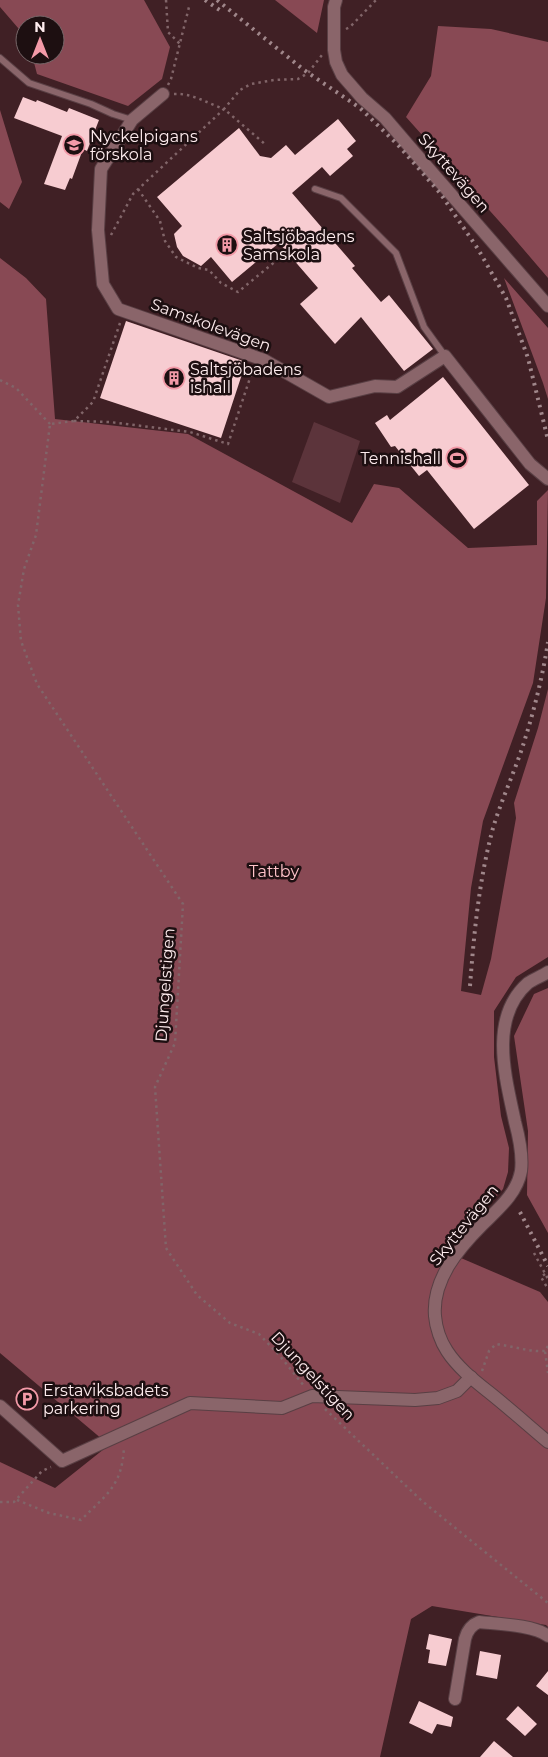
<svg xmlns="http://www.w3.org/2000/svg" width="548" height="1757" viewBox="0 0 548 1757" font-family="Montserrat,sans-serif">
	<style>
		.green { fill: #5c343b }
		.forest { fill: #884954 }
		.building { fill: #f7ccd1 }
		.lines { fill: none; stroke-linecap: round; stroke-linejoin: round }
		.lane-casing { stroke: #593f44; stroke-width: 8 }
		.street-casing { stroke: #593f44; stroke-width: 14 }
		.secondary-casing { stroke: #593f44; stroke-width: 14 }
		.path { stroke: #816569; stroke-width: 2.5; stroke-dasharray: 2.5 4; stroke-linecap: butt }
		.lane { stroke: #8a656a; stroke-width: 6 }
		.street { stroke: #8a656a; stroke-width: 12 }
		.secondary { stroke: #8a656a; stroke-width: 12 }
		.rail { stroke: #a0878b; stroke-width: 4; stroke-dasharray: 2.5 5; stroke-linecap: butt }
		.labels { text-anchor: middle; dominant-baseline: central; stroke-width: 5; stroke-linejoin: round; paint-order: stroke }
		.poi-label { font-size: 16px; fill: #feecee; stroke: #1d0f11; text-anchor: start }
		.street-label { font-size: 16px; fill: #feecee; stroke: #1d0f11 }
		.park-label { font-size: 16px; fill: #ffc3ca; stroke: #1d0f11 }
	</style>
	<rect width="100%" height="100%" fill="#402025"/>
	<path class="green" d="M314,422L360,441L340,503L292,482Z"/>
	<path class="forest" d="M0,0H144L170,47L162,79L128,106L37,74L32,55H55V25H25V36L0,7Z
		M275,0H324L317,33Z
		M438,26L491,29L548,42V278L507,230L406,117L431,76Z
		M0,110L22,182L9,209L0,202Z
		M0,258L26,278L46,299L55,419L188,434L352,523L374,484L399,488L468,548L537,545V501L548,490L546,598L533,683L483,821L471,888L461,991L481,995L491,959L516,818L514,803L538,728L548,689V957L516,977L494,1011V1057L501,1116L509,1148L508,1172L503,1189L447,1252L540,1292L548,1302V1627L546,1625L432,1606L411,1619L380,1757H0V1462L55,1488L109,1445L0,1353Z
		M504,278L548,328V399L543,383Z
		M548,988V1233L527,1195L528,1131L514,1036L534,994Z"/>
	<path class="building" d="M23,97L36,102L37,100L67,112L69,108L99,120L87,151L83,149L72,179L70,178L65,190L44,184L62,136L14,118Z
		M338,119L356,141L347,149L353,156L330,176L322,167L292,193L355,266L352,268L381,302L389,295L433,349L404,371L361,317L335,344L300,304L318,288L279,243L232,282L211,257L201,266L183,256L177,247L174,234L182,226L157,197L239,128L260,156L271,158L286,145L295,155Z
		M126,321L246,362L221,438L100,398Z
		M443,377L529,485L474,529L427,470L419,476L395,446L391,447L375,423L387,415L390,420Z
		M429,1634L452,1639L446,1666L428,1663L430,1650L426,1649Z
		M480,1651L501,1655L497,1679L476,1675Z
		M548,1671V1695L536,1686Z
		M419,1701L453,1717L451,1727L437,1724L432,1734L409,1723Z
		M518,1706L537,1724L525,1736L506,1719Z
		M494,1741L513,1757H480Z"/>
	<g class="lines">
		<g class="lane-casing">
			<path id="lane" d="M0,58L29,83L91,104L113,114L132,120
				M315,189L341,198L396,253L424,327L445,356"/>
		</g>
		<g class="street-casing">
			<path id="street" d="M163,94L132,120L101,169L98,230L103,284L118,309L264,360L329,397L375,386L397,387L445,356L530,464L548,479
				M0,1406L62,1461L190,1403L282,1408L312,1396L415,1400L438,1398L457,1391L471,1377
				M455,1699L465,1639C467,1631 471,1625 479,1622C497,1624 535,1625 548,1636"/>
		</g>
		<g class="secondary-casing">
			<path id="secondary" d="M336,0L334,7V50L336,62L342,75L362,98L385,118L409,146L548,306
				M548,972C542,976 534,979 528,983C488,1018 506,1079 515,1122C519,1137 523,1156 521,1171C517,1194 497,1210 482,1225C458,1249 432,1280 435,1316C436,1328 441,1342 447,1351C458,1368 475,1381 490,1393C510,1409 529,1426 548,1442"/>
		</g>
		<path class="path" d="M166,0L168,32L180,44
			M346,29L350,27L376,0
			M168,85L171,79L189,7
			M174,94C192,93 207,103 224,109L240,90L251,84L274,80L298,79L308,73L322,55
			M138,189L160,221L165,241L176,257L198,268L209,270L221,283L238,292L277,260
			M111,235L133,194L224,109L266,145
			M120,323L93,402L74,421L50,424L36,535L24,569L18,605L21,641L37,684L183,904L175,1043L155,1087L166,1248L197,1295L230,1323L259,1334L280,1356L304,1386
			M0,380L16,388L50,424
			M74,421L110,422L190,432L228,444L253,369
			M534,1253L548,1279
			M545,1274L541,1277L548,1289
			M548,1346L545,1351L548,1373
			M482,1371L489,1351L496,1344C513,1346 528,1352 545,1351
			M325,1409L422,1501L548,1603
			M17,1500L49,1513L81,1520C107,1494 122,1486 124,1447
			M0,1502H14L42,1471L51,1467"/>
		<use href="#lane" class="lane"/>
		<use href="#street" class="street"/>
		<use href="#secondary" class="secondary"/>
		<path class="rail" d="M205,0L221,11
			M217,0L304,70L360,108L398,145L440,193L478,249L506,298L528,358L548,440
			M470,986C474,933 479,880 493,828C502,798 516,769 525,739C535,707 543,674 548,642
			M520,1212L548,1266"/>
	</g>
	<defs>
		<g id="school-ring" transform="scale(1.125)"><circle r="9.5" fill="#1d0f11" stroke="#f39aa8" stroke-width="1.5"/><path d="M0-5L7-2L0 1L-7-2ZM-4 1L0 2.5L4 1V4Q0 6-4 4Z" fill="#f39aa8"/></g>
		<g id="building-ring" transform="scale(1.125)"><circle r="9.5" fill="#1d0f11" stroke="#f39aa8" stroke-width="1.5"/><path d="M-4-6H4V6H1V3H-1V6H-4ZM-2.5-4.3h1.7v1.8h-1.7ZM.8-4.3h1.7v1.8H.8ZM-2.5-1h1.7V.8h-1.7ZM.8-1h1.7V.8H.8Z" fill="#f39aa8"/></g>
		<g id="stadium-ring" transform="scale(1.125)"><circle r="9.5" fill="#1d0f11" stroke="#f39aa8" stroke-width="1.5"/><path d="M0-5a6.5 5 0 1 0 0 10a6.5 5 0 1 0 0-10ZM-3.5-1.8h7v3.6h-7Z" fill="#f39aa8"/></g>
		<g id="parking-ring" transform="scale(1.125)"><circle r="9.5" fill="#1d0f11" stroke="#f39aa8" stroke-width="1.5"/><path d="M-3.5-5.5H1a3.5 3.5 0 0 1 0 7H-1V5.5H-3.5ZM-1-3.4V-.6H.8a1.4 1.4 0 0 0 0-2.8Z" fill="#f39aa8"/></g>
	</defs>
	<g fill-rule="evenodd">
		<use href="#school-ring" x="74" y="145"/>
		<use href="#building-ring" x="227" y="245"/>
		<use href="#building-ring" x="174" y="378"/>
		<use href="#stadium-ring" x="457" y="458"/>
		<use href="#parking-ring" x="27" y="1399"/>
	</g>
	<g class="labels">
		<g class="poi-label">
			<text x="90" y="136">Nyckelpigans<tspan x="90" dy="18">förskola</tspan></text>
			<text x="243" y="236">Saltsjöbadens<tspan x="243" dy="18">Samskola</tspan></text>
			<text x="190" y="369">Saltsjöbadens<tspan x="190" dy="18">ishall</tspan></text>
			<text x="441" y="458" text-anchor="end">Tennishall</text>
			<text x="43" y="1390">Erstaviksbadets<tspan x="43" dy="18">parkering</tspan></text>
		</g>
		<g class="street-label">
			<text transform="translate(454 173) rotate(49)">Skyttevägen</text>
			<text transform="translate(211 325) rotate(20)">Samskolevägen</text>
			<text transform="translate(165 985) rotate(-86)">Djungelstigen</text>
			<text transform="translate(464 1225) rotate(-51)">Skyttevägen</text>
			<text transform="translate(313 1376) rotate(47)">Djungelstigen</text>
		</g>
		<g class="park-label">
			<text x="274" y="871">Tattby</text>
		</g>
	</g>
	<g transform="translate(40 40)"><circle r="24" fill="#1d0f11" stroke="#776769"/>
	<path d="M0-4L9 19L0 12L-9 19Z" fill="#f39aa8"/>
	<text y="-8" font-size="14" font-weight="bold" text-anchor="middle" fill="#feecee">N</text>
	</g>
</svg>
